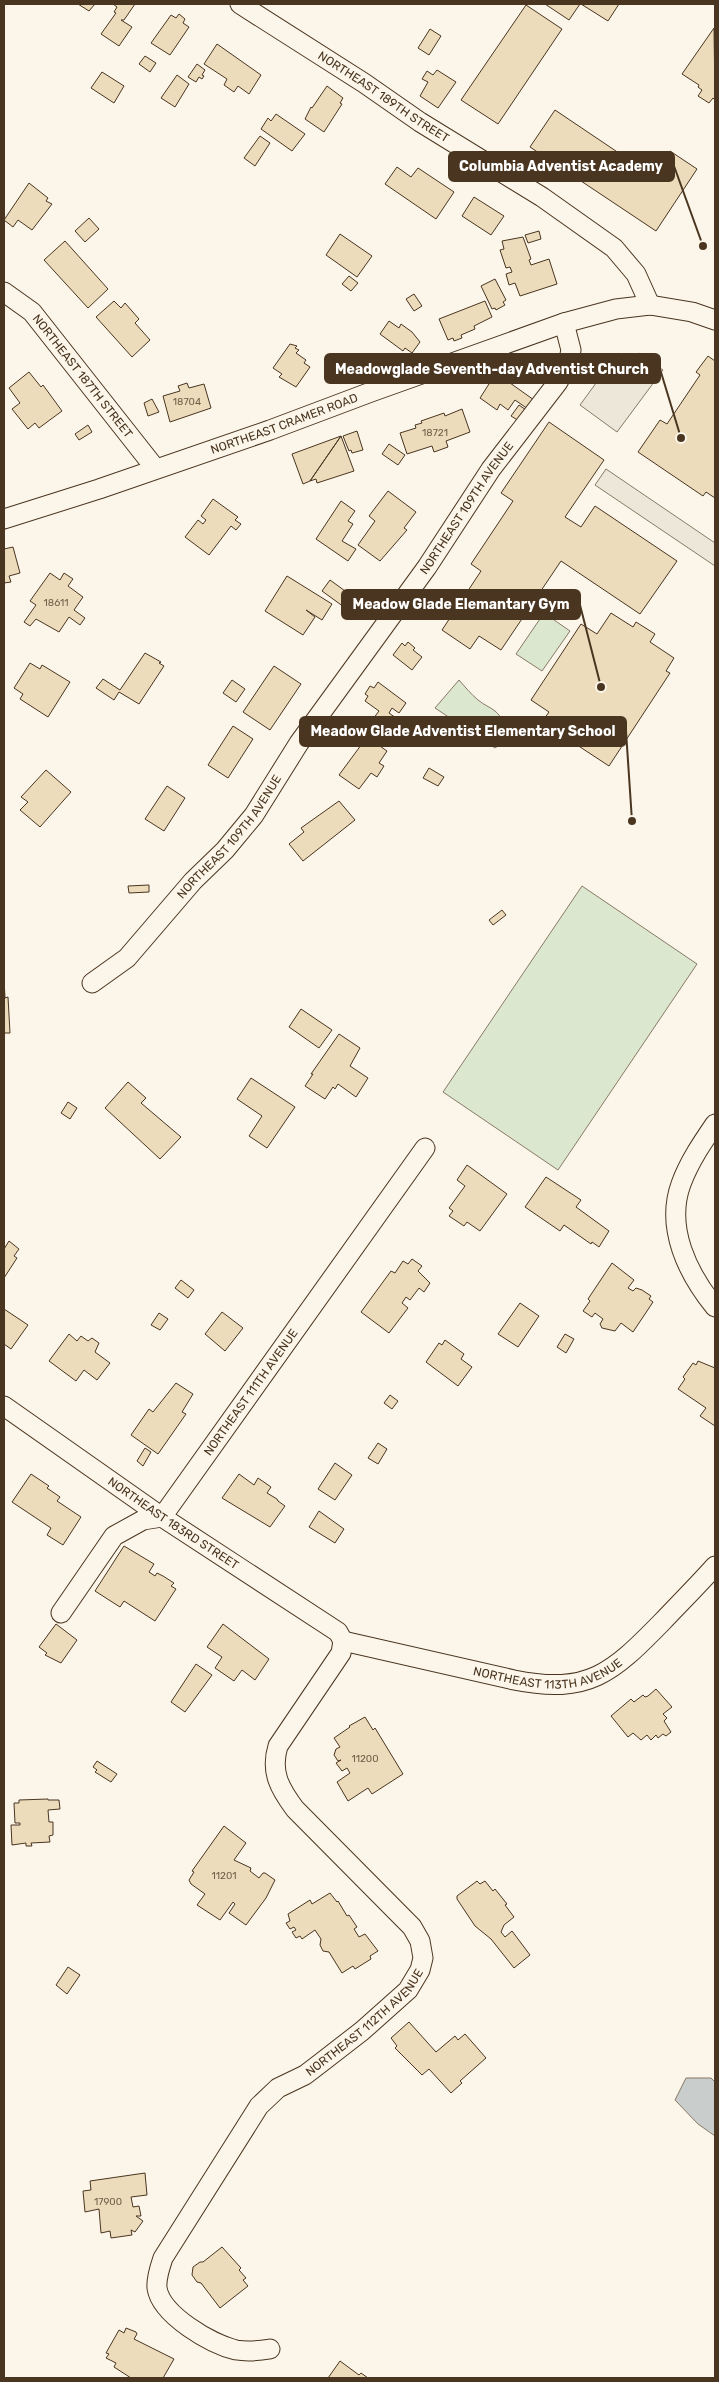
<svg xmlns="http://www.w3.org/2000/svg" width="719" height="2382" viewBox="0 0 719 2382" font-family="Rubik,sans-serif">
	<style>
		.green { fill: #dce7d0; stroke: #887966 }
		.parking { fill: #ede7d9; stroke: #887966 }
		.water { fill: #c9cecd; stroke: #887966 }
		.building { fill: #ecdcbc; stroke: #4a3520 }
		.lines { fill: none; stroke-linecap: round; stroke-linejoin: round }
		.minor-casing { stroke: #4a3520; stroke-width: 21 }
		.minor { stroke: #fbf6e9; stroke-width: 19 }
		.labels { text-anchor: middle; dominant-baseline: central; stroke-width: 4; stroke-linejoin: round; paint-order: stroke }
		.number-label { font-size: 10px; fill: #725f47 }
		.street-label { font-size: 12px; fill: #4a3520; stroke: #fbf6e9 }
		.leader { fill: none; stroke: #4a3520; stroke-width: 2 }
		.callout-dot { fill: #4a3520; stroke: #fbf6e9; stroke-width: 2 }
		.callout { fill: #4a3520; stroke: #4a3520; stroke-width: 2 }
		.callout-label { font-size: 14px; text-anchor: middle; font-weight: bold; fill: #fff }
	</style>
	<rect width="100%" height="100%" fill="#fbf6e9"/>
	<path class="green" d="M544,613L570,631L542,671L516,654Z
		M459,680C465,687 471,694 478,700C484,705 490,707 495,711C508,722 509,740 495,748L435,708Z
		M582,886L697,964L558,1170L443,1092Z"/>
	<path class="parking" d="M618,353L632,363L639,353L663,370L617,432L580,405Z
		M606,469L715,543V566L595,485Z"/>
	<path class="water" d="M686,2078H711L715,2082V2136L698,2124L675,2100Z"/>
	<path class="building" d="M78,4H95L89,11Z
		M113,4H135L124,20H121L132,27L119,46L101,34L116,13L114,12L117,7Z
		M545,4H580L569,20Z
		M581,4H619L608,21Z
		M526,5L562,29L498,124L461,100Z
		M179,14L185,19L183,23L189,27L170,55L151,43L171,15L176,18Z
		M714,28L715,100L713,98L709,103L698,96L702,90L698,87L699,85L682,74Z
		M430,29L441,36L429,55L418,48Z
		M217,44L261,75L249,94L238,86L234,92L224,85L227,79L204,64Z
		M145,56L156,63L150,72L139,64Z
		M197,64L205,70L202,75L204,76L202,79L199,77L196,82L188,77Z
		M437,70L456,82L438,108L420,96L428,82L422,79L427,71L433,75Z
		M102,72L124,86L114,103L91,88Z
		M177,75L189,84L175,107L161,98Z
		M327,86L343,98L340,103L342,104L324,132L305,119L311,107L312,108Z
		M555,110L653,176L670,151L697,169L656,231L530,147Z
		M276,114L305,134L292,151L261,129L268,118L271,121Z
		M260,136L270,143L255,166L244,158Z
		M397,167L411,177L418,168L454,192L436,219L385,184Z
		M29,183L48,198L46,201L52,204L32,230L18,220L13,227L4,220Z
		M474,197L504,216L491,235L462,216Z
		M89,218L99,229L85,242L75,231Z
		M539,231L541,239L528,243L525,235Z
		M340,234L372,256L357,277L326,255Z
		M523,237L531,259L529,260L531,265L549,259L557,284L520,296L515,283L509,285L506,274L512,272L510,267L506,268L500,250L504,249L502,241Z
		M65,241L108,289L88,308L44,260Z
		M349,276L358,283L351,291L342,284Z
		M495,279L506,300L503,302L505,305L496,310L495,308L492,309L481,286Z
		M414,294L422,306L414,311L406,299Z
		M114,301L121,308L125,303L139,319L135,323L150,340L132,357L96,317Z
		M485,301L492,317L474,326L475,329L461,335L462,338L454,341L453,338L448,340L439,319Z
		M389,321L399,328L401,324L412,332L420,342L412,353L405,348L403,351L380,334Z
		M290,344L297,346L295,348L299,350L296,353L306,360L304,363L310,367L296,387L279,377L282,374L273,368Z
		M708,356L715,361V498L706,492L703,496L638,452L660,420L667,424L700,375L696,372Z
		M29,372L41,387L43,385L62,411L39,428L35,423L28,429L12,409L20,403L9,388Z
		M496,373L534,400L528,409L515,400L508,410L500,404L497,410L480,398Z
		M187,383L189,388L204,384L211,408L170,422L163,396L180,391L178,386Z
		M152,399L159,412L148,416L144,403Z
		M519,405L526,410L519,421L511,416Z
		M462,409L470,432L446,441L448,447L434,452L432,446L407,454L400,433L416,428L415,425L422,423L421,421L444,413L445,416Z
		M549,422L604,460L565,517L581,527L595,506L677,561L640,614L561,561L501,650L479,636L470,649L442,630L481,571L471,564L513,501L501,493Z
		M88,425L92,432L79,440L75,434Z
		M357,431L363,450L352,453L351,450L349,451L343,436Z
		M341,436L310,481L303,484L292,454Z
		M341,436L354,471L317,483L316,479L310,481Z
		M389,444L405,455L398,465L382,454Z
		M388,491L416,512L404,528L407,530L380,561L358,545L375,521L369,516Z
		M213,499L238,517L235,520L241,524L236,530L231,526L209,555L185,537L198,520L203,524L206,520L201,516Z
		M341,501L355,511L348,521L353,524L342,541L356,549L348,561L316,539Z
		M13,547L20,573L9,576L11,582L4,583V549Z
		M50,573L60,580L64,573L73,579L68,586L83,597L74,610L85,618L80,625L69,617L59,632L36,619L30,626L24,622L36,605L30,601Z
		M287,576L332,604L322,620L306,610L315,617L303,635L265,611Z
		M330,580L352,596L344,607L322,591Z
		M611,613L633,627L636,622L655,634L650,642L674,658L666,671L670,673L609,766L542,722L549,712L531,700L581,624L597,634Z
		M408,642L415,648L413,650L422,657L412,670L393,655L402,643L405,646Z
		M145,653L161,662L159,663L164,666L139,704L119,692L114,700L96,688L103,679L120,690Z
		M30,663L40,669L42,665L70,682L48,717L20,699L23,694L14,688Z
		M274,666L301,684L270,730L243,712Z
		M232,680L245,689L236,702L223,693Z
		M378,682L406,703L399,713L392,708L389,713L407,726L399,738L373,719L379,711L365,701L368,696L365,694L370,686L374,688Z
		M233,726L253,739L228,778L208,765Z
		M367,737L387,751L379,763L384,766L377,777L371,773L359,789L339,775Z
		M429,768L444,777L438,786L423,778Z
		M46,770L71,792L40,827L20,810L28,802L21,797Z
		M167,786L185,798L164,831L145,819Z
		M339,801L355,820L303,861L289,844L304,832L301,828Z
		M149,885V892L129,893L128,886Z
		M502,910L506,915L493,925L489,920Z
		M4,979L5,998L8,997L10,1033H4Z
		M301,1009L332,1030L319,1048L289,1027Z
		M339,1034L360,1048L350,1066L368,1078L356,1097L338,1084L335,1089L333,1087L325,1099L305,1086L313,1074H311Z
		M251,1078L295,1107L267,1148L249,1136L262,1116L237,1099Z
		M128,1082L146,1098L141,1103L181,1137L160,1159L105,1108Z
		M68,1102L77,1108L70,1119L61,1113Z
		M467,1165L507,1194L480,1231L467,1222L464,1226L449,1216L453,1211L449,1208L465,1186L457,1180Z
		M546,1177L581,1200L576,1207L609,1231L599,1247L592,1242L591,1244L564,1225L560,1231L525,1207Z
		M9,1241L19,1249L14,1256L17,1258L4,1278V1249Z
		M412,1259L422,1266L418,1271L430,1283L424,1292L419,1288L410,1300L406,1297L402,1303L408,1308L389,1333L361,1312L391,1271L395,1273L403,1261L408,1264Z
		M612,1263L634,1280L628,1288L633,1291L636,1288L642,1290L651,1296L649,1299L653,1302L633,1332L621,1323L615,1331L602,1328L600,1324L603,1319L595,1313L592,1317L583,1311L590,1301L588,1299Z
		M181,1280L194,1290L188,1298L175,1288Z
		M520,1303L539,1316L518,1347L498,1334Z
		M4,1309L28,1325L11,1349L4,1344Z
		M222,1312L243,1328L225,1351L205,1334Z
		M159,1313L168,1319L160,1330L151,1325Z
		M69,1334L77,1341L81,1336L88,1341L92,1338L99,1343L95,1352L110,1363L97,1380L84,1370L76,1381L49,1361Z
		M565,1334L574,1339L566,1353L557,1347Z
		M445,1340L464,1354L461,1359L472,1367L458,1386L426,1362L439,1343L442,1345Z
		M698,1361L715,1368V1426L700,1416L706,1408L678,1389L685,1379L683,1377L693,1363L696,1365Z
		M176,1383L193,1394L182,1412L186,1414L158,1454L131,1435L149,1409L153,1412Z
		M390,1395L398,1401L392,1409L384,1403Z
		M378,1443L387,1449L378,1464L368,1458Z
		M145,1448L151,1452L143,1466L137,1461Z
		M335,1463L352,1475L335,1500L318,1489Z
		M31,1474L49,1486L47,1488L60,1497L57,1501L81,1517L63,1545L47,1535L51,1528L12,1502Z
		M239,1474L254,1485L258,1478L271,1487L267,1493L277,1499L278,1501L285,1506L270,1527L222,1498Z
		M319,1511L344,1529L335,1543L309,1527Z
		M124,1546L154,1564L149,1572L155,1576L157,1573L163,1576L174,1583L171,1586L176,1589L155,1621L124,1601L120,1607L95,1591Z
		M56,1624L77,1640L61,1663L45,1655L47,1653L39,1647Z
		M223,1624L269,1659L255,1680L242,1670L234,1681L215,1668L222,1657L207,1647Z
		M196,1664L212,1675L185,1712L171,1702Z
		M656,1689L672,1707L663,1714L667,1718L664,1721L671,1732L666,1736L663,1734L658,1738L656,1735L651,1740L647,1735L641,1740L633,1733L628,1737L611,1716L631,1699L634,1702L643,1695L645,1697L648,1696Z
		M365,1717L373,1730L375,1728L403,1774L372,1794L368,1788L348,1801L337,1782L350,1773L347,1768L342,1771L336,1763L341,1760L338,1761L334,1755L336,1749L340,1747L334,1738L350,1727L349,1726Z
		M97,1761L117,1774L111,1782L95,1772L97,1770L93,1767Z
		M48,1799V1800H59L60,1809L48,1810L49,1822H53V1835L49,1836L50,1842L31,1843L32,1846H26V1843L12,1845L11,1825H20V1823H15L14,1803H19V1800Z
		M224,1826L246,1843L234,1860L251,1868L250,1871L259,1878L263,1873H265L275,1880L266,1898L246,1925L229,1913L235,1904L233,1902L220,1920L197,1905L205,1894L191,1884L189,1880L194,1872L192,1871Z
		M477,1881L480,1884L485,1881L493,1891L495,1889L507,1904L505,1905L514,1917L504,1925L501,1932L505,1937L512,1931L530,1955L514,1968L491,1939L475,1926L457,1899V1896Z
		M330,1893L337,1902L338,1901L347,1916L349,1915L357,1927L354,1929L359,1937L365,1934L378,1951L370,1956L371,1959L355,1969L353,1966L342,1973L329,1952L323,1951L320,1945L321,1939L315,1930L302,1939L300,1936L296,1938L292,1932L296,1930L294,1927L290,1929L286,1923L290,1921L288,1914L310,1900L312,1904Z
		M68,1967L80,1975L67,1994L56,1985Z
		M409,2022L436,2052L455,2036L458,2040L465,2034L486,2058L460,2081L462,2083L451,2093L429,2069L422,2075L395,2048L397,2046L391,2038Z
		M145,2173L147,2195L131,2197L133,2207L139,2206L141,2216H136L143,2221L135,2232L131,2230L132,2235L111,2238L110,2231L101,2233L99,2209L85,2212L83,2191L91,2190L90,2181Z
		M222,2247L241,2268L239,2270L246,2278L243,2280L248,2286L220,2308L201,2283L197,2282L192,2275L193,2267L200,2262H203Z
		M126,2328L136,2332L137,2334L134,2339L174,2359L163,2378H131L114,2367L116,2363L106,2358L109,2354L106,2353L119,2330L124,2333Z
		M340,2361L359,2375L361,2373L368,2378H328Z"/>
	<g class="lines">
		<g class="minor-casing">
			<g id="minor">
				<path id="s1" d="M240,4L364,83L420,122L542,197L614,248L636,274L650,305"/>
				<path id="s2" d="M4,292L32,312L155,468"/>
				<path id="s3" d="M4,519L99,489L270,430L371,392L564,323L616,309L650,305L692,312L715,320"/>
				<path id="s4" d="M92,983L127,958L193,881L225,850L254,815L299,743L427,567L491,469L558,382L568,364L571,350L564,323"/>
				<path d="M715,1124C702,1143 689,1162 681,1184C665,1228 688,1274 715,1307"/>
				<path id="s5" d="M4,1406L162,1517L338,1632L343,1641"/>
				<path id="s6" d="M61,1613L114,1536L143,1520L162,1517L425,1148"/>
				<path id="s7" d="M343,1641L514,1680C589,1695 612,1673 662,1622C680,1603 698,1585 715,1566"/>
				<path id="s8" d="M270,2349C258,2351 248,2352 236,2350C211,2344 161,2315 157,2288C156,2278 160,2267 163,2258L259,2106L278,2088L305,2075L322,2062L362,2031L408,1990L420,1970L423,1958L420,1941L412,1927L295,1809C280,1789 270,1772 278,1746L341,1653L343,1641"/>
			</g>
		</g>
		<use href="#minor" class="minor"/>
	</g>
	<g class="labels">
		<g class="number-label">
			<text x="187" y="402">18704</text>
			<text x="435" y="433">18721</text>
			<text x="56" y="603">18611</text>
			<text x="365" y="1759">11200</text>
			<text x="224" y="1876">11201</text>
			<text x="108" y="2202">17900</text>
		</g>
		<g class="street-label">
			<text stroke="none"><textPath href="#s1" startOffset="171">NORTHEAST 189TH STREET</textPath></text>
			<text stroke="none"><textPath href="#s2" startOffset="116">NORTHEAST 187TH STREET</textPath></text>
			<text stroke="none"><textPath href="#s3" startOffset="296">NORTHEAST CRAMER ROAD</textPath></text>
			<text stroke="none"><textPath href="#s4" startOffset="608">NORTHEAST 109TH AVENUE</textPath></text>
			<text stroke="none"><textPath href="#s4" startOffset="202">NORTHEAST 109TH AVENUE</textPath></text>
			<text stroke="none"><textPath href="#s6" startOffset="299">NORTHEAST 111TH AVENUE</textPath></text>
			<text stroke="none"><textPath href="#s5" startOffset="206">NORTHEAST 183RD STREET</textPath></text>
			<text stroke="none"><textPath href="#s7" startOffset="211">NORTHEAST 113TH AVENUE</textPath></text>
			<text stroke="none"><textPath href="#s8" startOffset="485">NORTHEAST 112TH AVENUE</textPath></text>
		</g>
	</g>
	<path class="leader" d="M703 246L674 166M681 438L660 369M601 687L580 605M632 821L626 731"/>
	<g class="callout-dot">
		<circle cx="703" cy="246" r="5"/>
		<circle cx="681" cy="438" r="5"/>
		<circle cx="601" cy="687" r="5"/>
		<circle cx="632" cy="821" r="5"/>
	</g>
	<g class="callout">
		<rect x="449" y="152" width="225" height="29" rx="5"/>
		<rect x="325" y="354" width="335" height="29" rx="5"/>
		<rect x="342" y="590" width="238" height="29" rx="5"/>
		<rect x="300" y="717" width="326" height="29" rx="5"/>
	</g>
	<g class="callout-label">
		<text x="561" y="171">Columbia Adventist Academy</text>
		<text x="492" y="374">Meadowglade Seventh-day Adventist Church</text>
		<text x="461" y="609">Meadow Glade Elemantary Gym</text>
		<text x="463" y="736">Meadow Glade Adventist Elementary School</text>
	</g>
	<rect width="719" height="2382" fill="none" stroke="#4a3520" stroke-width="10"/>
</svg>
